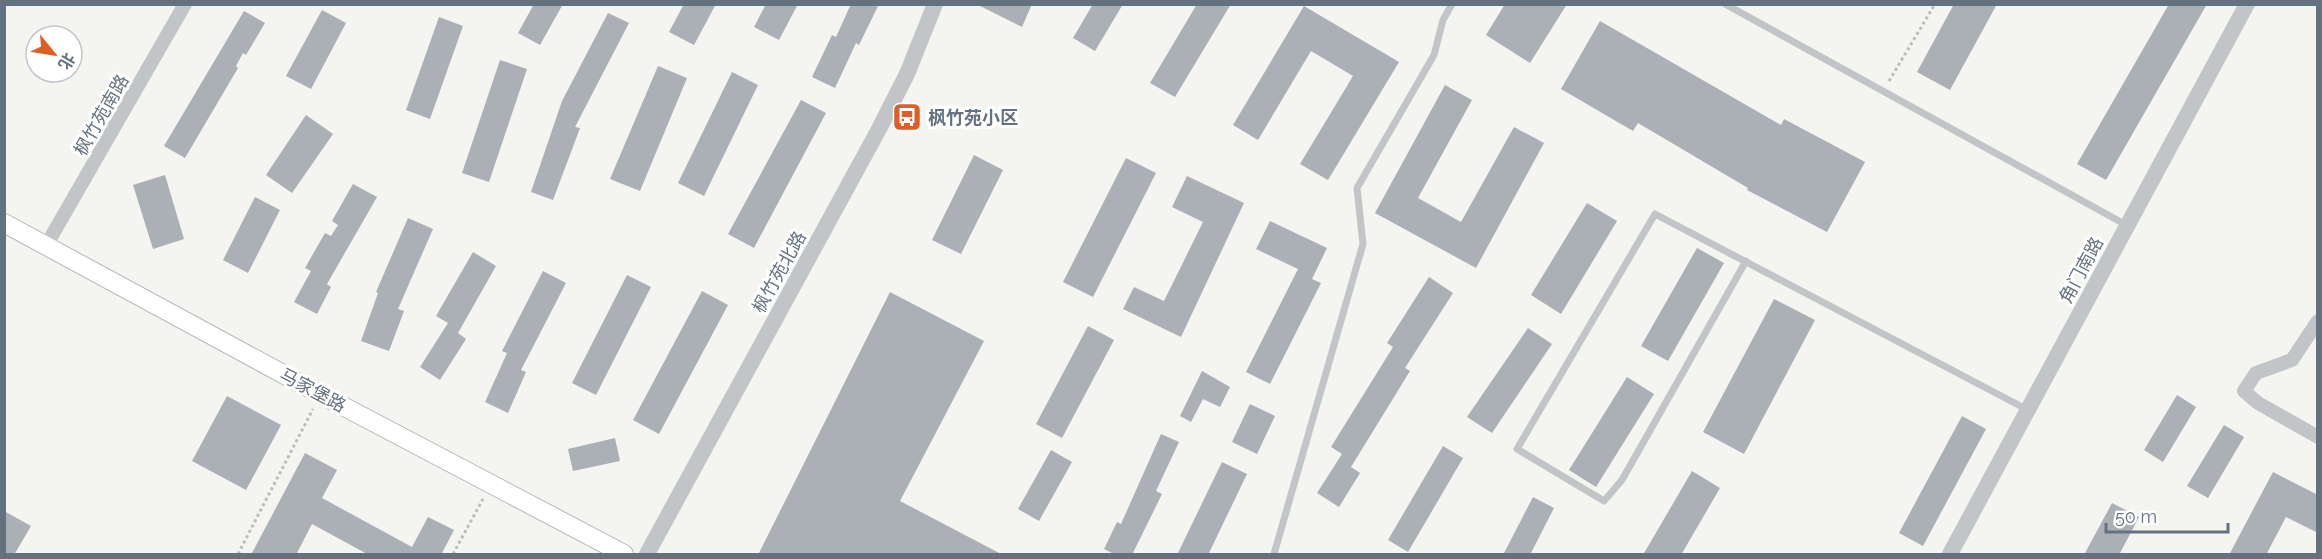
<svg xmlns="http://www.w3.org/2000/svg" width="2322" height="559" viewBox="0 0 2322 559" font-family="Raleway,'Noto Sans SC',sans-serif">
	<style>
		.building { fill: #aab0b6 }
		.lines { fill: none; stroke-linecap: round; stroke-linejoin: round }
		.secondary-casing { stroke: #b4b8bc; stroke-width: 20 }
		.path { stroke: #bbbdbf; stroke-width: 3; stroke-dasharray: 3 3; stroke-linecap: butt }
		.service { stroke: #c2c5c8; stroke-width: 7 }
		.minor { stroke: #c2c5c8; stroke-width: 14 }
		.tertiary { stroke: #c2c5c8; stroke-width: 16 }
		.secondary { stroke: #fff; stroke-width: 18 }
		.labels { text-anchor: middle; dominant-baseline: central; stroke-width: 6; stroke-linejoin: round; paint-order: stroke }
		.street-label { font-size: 18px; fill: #647280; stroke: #fff }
		.poi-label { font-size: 18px; font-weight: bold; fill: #647280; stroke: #fff; text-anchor: start }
	</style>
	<rect width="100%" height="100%" fill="#f4f4f0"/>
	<path class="building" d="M534,4H563L540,45L518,33Z
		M684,4H716L694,45L669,32Z
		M766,4H798L779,40L754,27Z
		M851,4H879L859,45L856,43L835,88L812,77L832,35L836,37Z
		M976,4H1032L1022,27Z
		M1093,4H1123L1095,51L1073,38Z
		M1197,4H1231L1175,97L1150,83Z
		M1505,4H1567L1530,63L1486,35Z
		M1954,4H1997L1950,90L1917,72Z
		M2169,4H2207L2106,180L2077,164Z
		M1304,6L1399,62L1328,180L1300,164L1353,76L1311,51L1258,140L1233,125Z
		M322,10L346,23L311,89L286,76Z
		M244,11L265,23L246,55L243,53L236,66L238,68L185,158L164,146Z
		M608,13L629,23L575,127L580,128L553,200L531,192L562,101Z
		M439,17L463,26L430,119L406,110Z
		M1600,21L1781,125L1784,119L1865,162L1827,232L1747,190L1748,188L1638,123L1633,131L1561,89Z
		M500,60L527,69L489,182L462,173Z
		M658,66L687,78L640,191L610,179Z
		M732,72L758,85L704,196L678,183Z
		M1445,85L1472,100L1418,198L1461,222L1514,127L1544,143L1476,268L1375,213Z
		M801,100L826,113L754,248L728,234Z
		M306,115L333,134L292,193L266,175Z
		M974,155L1003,170L961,254L932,240Z
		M1126,158L1156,173L1093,297L1063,282Z
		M165,175L184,239L153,249L133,185Z
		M1187,176L1244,203L1181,337L1123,309L1134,287L1164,301L1203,222L1172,207Z
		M353,184L377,197L327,284L331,287L317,314L294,302L311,271L305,268L325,233L331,236L338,225L332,221Z
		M255,197L280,210L248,273L223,260Z
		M1587,203L1617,221L1561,314L1531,295Z
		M408,218L433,229L398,309L404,311L389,351L361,341L378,293L376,292Z
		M1270,221L1327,248L1312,279L1321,283L1270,384L1246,372L1298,269L1256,249Z
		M1697,248L1724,263L1668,361L1641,346Z
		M473,252L496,266L458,333L466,339L440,380L420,367L448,323L436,316Z
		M543,271L566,283L521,370L526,372L508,413L485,402L507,353L502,351Z
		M627,275L651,287L596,395L572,383Z
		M1429,277L1453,293L1405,368L1410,371L1351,467L1360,473L1339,507L1317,493L1342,454L1331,447L1393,347L1387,343Z
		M702,291L728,305L659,434L633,420Z
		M890,292L984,341L900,501L1003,555H758Z
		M1774,299L1815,320L1744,454L1703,432Z
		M1088,326L1114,340L1062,438L1036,424Z
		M1528,328L1552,344L1492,433L1467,417Z
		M1202,371L1230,387L1220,407L1203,399L1191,422L1180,416Z
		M1627,377L1654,394L1596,487L1569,470Z
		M2177,395L2196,407L2163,462L2144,450Z
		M227,396L281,425L246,490L192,461Z
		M1250,404L1275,416L1257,454L1232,442Z
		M1962,416L1986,429L1923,546L1899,533Z
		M2224,425L2244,437L2208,498L2187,486Z
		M1161,434L1179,442L1156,491L1162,494L1132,555H1116L1104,549L1117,522L1121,524Z
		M615,438L620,461L573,471L568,449Z
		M1443,446L1463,458L1408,552L1388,540Z
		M1051,450L1072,462L1039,521L1018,509Z
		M305,453L337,470L322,498L412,547L428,517L454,530L441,555H369L312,524L296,555H251Z
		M1222,462L1247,474L1208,555H1177Z
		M1692,471L1720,488L1681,555H1643Z
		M2273,472L2318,495V533L2286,517L2266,555H2229Z
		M1533,497L1554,508L1530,555H1503Z
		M2112,503L2139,517L2119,555H2084Z
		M4,511L31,526L14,555H4Z"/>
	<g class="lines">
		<g class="secondary-casing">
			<path id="secondary" d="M4,223L320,394L624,554"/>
		</g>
		<path class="path" d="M1889,81L1935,4
			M238,554L313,409
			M453,554L483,499"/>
		<path class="service" d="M1725,4L2128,226
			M1746,261L1622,480L1604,501L1517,449L1655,214L2028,410
			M1274,554L1363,244L1357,188L1434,55L1443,20L1452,4"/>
		<path class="minor" d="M47,244L185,4
			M2318,321L2292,360L2256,373L2244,391L2258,403L2318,437"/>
		<path class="tertiary" d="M647,554L879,129L907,74L935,4
			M1950,554L2247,4"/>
		<use href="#secondary" class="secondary"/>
	</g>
	<defs>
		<g id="bus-square" transform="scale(1.5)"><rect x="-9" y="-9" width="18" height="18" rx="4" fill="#de5e26" stroke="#fff"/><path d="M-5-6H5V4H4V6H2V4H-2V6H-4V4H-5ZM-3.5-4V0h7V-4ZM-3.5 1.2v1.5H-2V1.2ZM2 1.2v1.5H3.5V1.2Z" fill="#fff"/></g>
	</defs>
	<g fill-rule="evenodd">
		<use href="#bus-square" x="907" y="117"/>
	</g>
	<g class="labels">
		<g class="street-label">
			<text transform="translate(101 115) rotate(-60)">枫竹苑南路</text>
			<text transform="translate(2081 270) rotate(-62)">角门南路</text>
			<text transform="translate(779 272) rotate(-61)">枫竹苑北路</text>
			<text transform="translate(313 390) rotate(28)">马家堡路</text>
		</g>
		<g class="poi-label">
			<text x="928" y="117">枫竹苑小区</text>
		</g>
	</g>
	<rect width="2322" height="559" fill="none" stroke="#647280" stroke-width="12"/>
	<g transform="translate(54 54) rotate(120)"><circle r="28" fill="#ffffff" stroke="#c1c7cc" stroke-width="1.5"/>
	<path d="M0-4.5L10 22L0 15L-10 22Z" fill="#de5e26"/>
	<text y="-9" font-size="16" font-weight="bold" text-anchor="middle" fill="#647280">北</text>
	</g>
	<path d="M2106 523v9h122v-9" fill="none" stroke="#647280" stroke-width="3"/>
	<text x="2115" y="523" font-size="18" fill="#647280" stroke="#ffffff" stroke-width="4.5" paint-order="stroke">50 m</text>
</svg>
